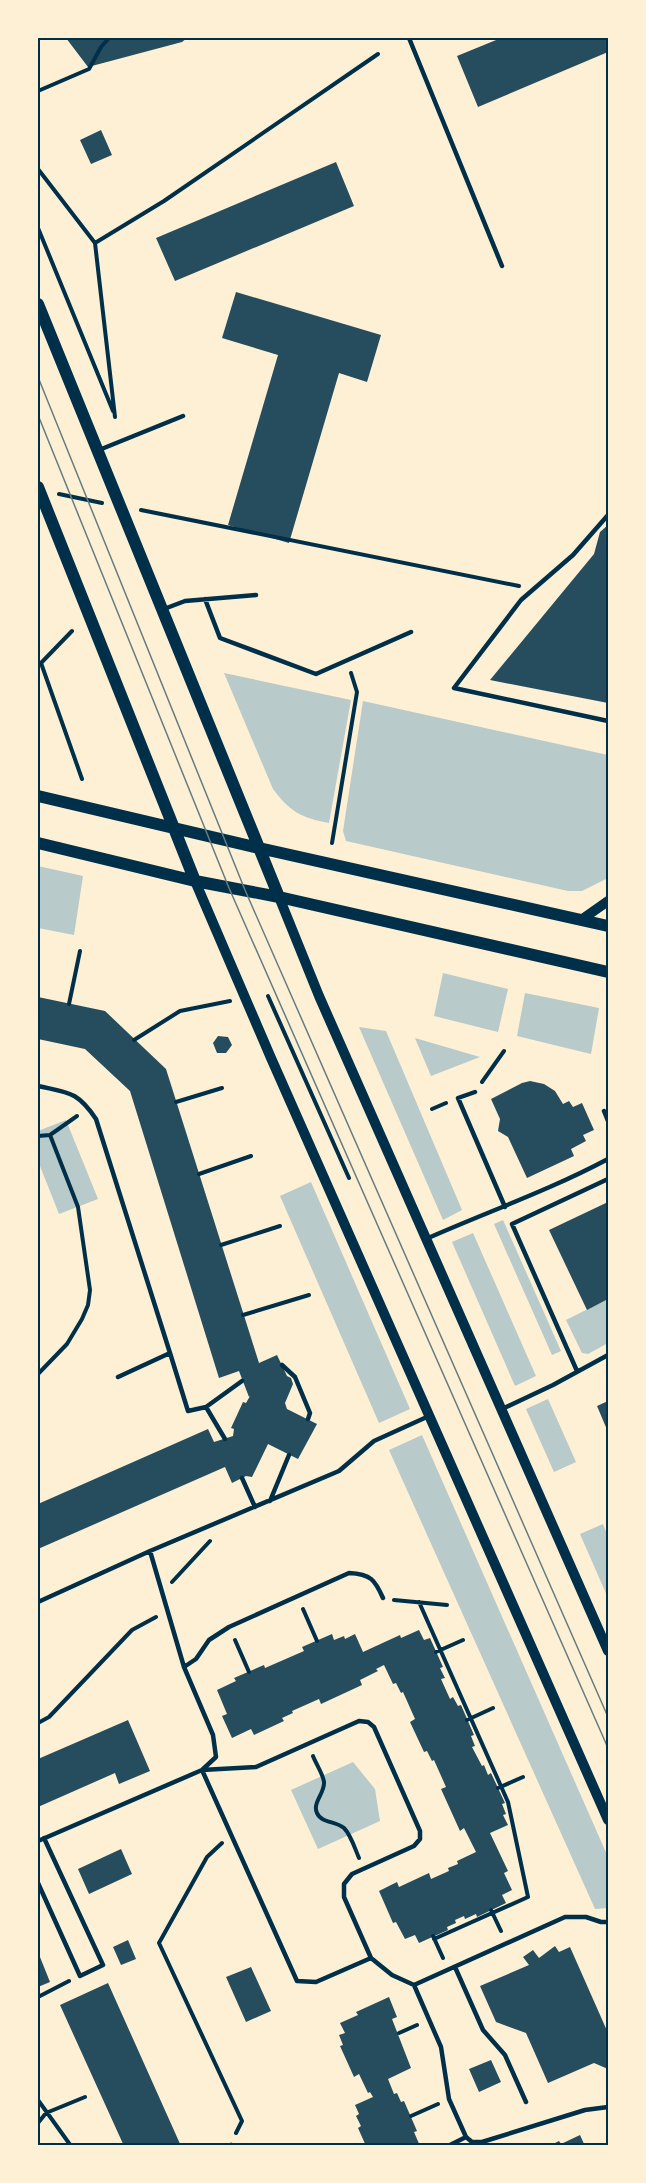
<svg xmlns="http://www.w3.org/2000/svg" width="646" height="2183" viewBox="0 0 646 2183" font-family="'Nunito Sans',sans-serif">
	<style>
		.green { fill: #b9caca }
		.building { fill: #264d5e }
		.lines { fill: none; stroke-linecap: round; stroke-linejoin: round }
		.path { stroke: #003049; stroke-width: 4 }
		.service { stroke: #003049; stroke-width: 4.5 }
		.tertiary { stroke: #003049; stroke-width: 10 }
		.secondary { stroke: #003049; stroke-width: 12 }
		.tram { stroke: #657d81; stroke-width: 1.5 }
		.neatline { fill: none; stroke: #003049; stroke-width: 2 }
	</style>
	<rect width="100%" height="100%" fill="#fdf0d5"/>
	<path class="green" d="M224,673L351,700L329,823C302,818 290,812 273,789Z
		M363,701L608,755V878L582,891H568L346,841L343,831Z
		M38,866L83,876L74,935L38,928Z
		M443,973L508,989L498,1032L434,1016Z
		M525,993L599,1008L591,1054L517,1036Z
		M359,1027L386,1031L462,1210L443,1220Z
		M415,1038L480,1057L431,1076Z
		M66,1120L98,1199L59,1214L38,1161V1131Z
		M311,1182L410,1409L379,1423L280,1196Z
		M503,1220L561,1351L552,1355L494,1224Z
		M473,1233L536,1376L515,1386L452,1242Z
		M608,1299V1343L588,1354L582,1353L566,1320Z
		M548,1399L576,1462L554,1472L526,1409Z
		M422,1435L608,1857V1908L595,1909L389,1450Z
		M603,1524L608,1537V1598L580,1534Z
		M353,1762L375,1789L380,1821L318,1849L291,1790Z"/>
	<path class="building" d="M66,38H187L182,42L88,67Z
		M501,38H608V52L478,107L457,56Z
		M101,130L112,155L91,164L80,140Z
		M336,162L354,206L175,281L156,238Z
		M236,292L381,335L367,382L339,373L289,543L228,525L278,355L222,338Z
		M608,525V703L490,680L594,554L600,532Z
		M38,997L105,1011L166,1069L259,1363L277,1355L287,1376L291,1378L293,1384L285,1403L287,1409L317,1424L298,1459L268,1444L252,1477L246,1476L232,1483L225,1467L38,1549V1504L208,1429L214,1442L233,1436L234,1429L231,1428L243,1402L246,1403L250,1396L249,1397L239,1371L219,1378L130,1091L85,1049L38,1039Z
		M218,1036L228,1037L232,1045L226,1053H217L213,1043Z
		M530,1081L544,1084L555,1091L563,1104L569,1101L573,1107L582,1103L594,1130L583,1135L586,1141L571,1149L574,1156L527,1178L508,1137L498,1131L500,1119L491,1099L522,1083Z
		M608,1202V1299L587,1310L549,1230Z
		M608,1401V1432L597,1406Z
		M419,1630L424,1640L430,1638L443,1667L440,1668L445,1678L441,1679L450,1699L453,1697L458,1706L461,1705L474,1735L471,1736L475,1746L472,1747L482,1766L484,1765L488,1775L491,1773L505,1803L502,1804L506,1814L503,1815L508,1825L490,1833L508,1871L504,1873L512,1890L502,1895L506,1903L477,1917L476,1914L465,1919L464,1916L455,1920L456,1923L447,1927L448,1930L419,1943L415,1935L405,1939L396,1922L393,1923L379,1891L397,1882L399,1887L429,1873L431,1879L449,1871L448,1868L458,1864L457,1861L476,1852L464,1828L460,1831L441,1789L446,1787L434,1760L432,1761L427,1751L424,1752L410,1722L415,1719L403,1692L401,1693L396,1683L393,1684L384,1665L376,1669L378,1671L360,1680L362,1685L321,1704L319,1699L292,1711L293,1713L282,1718L284,1721L254,1735L251,1729L232,1738L222,1716L227,1714L217,1690L236,1681L234,1678L264,1665L265,1668L304,1651L302,1647L332,1634L334,1640L344,1636L345,1639L355,1634L363,1652L400,1635L401,1638Z
		M128,1720L150,1771L119,1784L115,1773L38,1807V1759Z
		M121,1849L132,1874L89,1894L78,1869Z
		M128,1940L136,1959L121,1965L113,1947Z
		M555,1946L559,1952L570,1947L608,2033V2069L594,2063L548,2083L526,2033L496,2022L480,1986L529,1965L523,1957L533,1950L539,1958Z
		M38,1952L50,1982L38,1987Z
		M251,1967L271,2011L246,2022L226,1977Z
		M108,1983L181,2146H124L60,2005Z
		M389,1997L397,2017L392,2019L411,2068L388,2079L394,2094L397,2093L401,2102L404,2101L417,2131L414,2132L420,2146H366L358,2128L361,2126L356,2116L359,2114L355,2105L373,2097L370,2092L368,2093L359,2074L354,2077L340,2046L343,2045L339,2035L345,2033L340,2023L358,2015L356,2012Z
		M491,2060L501,2082L479,2092L469,2069Z
		M580,2135L585,2146H549L559,2141L561,2144Z"/>
	<g class="lines">
		<path class="path" d="M38,91L89,69L101,47L109,38
			M38,169L95,243L115,417
			M38,228L113,411
			M95,243L164,201L378,54
			M59,494L102,503
			M141,510L519,586
			M72,631L41,663L82,779
			M332,843L357,692L351,673
			M268,996L349,1178
			M69,1004L80,951
			M134,1040L180,1011L230,1001
			M482,1082L504,1051
			M176,1102L222,1088
			M432,1109L446,1103
			M38,1136L50,1135
			M199,1174L251,1156
			M221,1245L280,1226
			M243,1315L309,1295
			M38,1374L67,1344L82,1319L88,1305L90,1290L78,1207L50,1135L77,1116
			M172,1582L210,1541
			M394,1600L447,1605
			M419,1602L508,1802L528,1897L434,1939
			M303,1609L317,1641
			M235,1640L249,1672
			M436,1652L463,1640
			M467,1720L493,1708
			M38,1723L49,1717L132,1630L156,1617
			M313,1756C316,1764 323,1774 324,1782C325,1793 312,1803 317,1813C321,1823 336,1821 344,1828C351,1835 355,1849 359,1858
			M498,1788L523,1777
			M222,1843L207,1857L159,1943L242,2121L236,2133
			M491,1910L501,1931
			M433,1936L443,1958
			M38,1997L69,1981
			M399,2033L417,2025
			M38,2100L71,2146
			M411,2116L438,2104
			M38,2123L46,2113L85,2097"/>
		<path class="service" d="M409,38L502,266
			M99,450L183,416
			M608,515L573,555L521,600L454,688L608,721
			M205,599L220,638L316,674L411,632
			M164,609L185,601L256,595
			M38,1086C69,1093 77,1091 96,1119L170,1353L118,1377
			M475,1092L458,1098L505,1207
			M604,1111L608,1121
			M426,1239C487,1212 550,1190 608,1159
			M170,1353L188,1411L206,1407L242,1381
			M282,1365L295,1377L310,1413L308,1419
			M577,1371L512,1224L608,1179
			M206,1407L225,1439
			M502,1409L553,1385L608,1355
			M242,1478L255,1507
			M270,1501L289,1455
			M150,1551L184,1667L213,1735L216,1757L202,1770L297,1981L316,1982L371,1958
			M38,1602L150,1551L339,1471L374,1441L429,1416
			M184,1667L196,1659L209,1640L229,1627L349,1573C371,1574 375,1580 383,1598
			M38,1841L202,1770L256,1767L359,1721L368,1722L374,1727L420,1831V1839L414,1846L352,1874L344,1884V1897L371,1958L392,1975L414,1985L565,1917H586L601,1922H608
			M38,1883L80,1976L103,1965L44,1838
			M455,1967L483,2030L505,2055L526,2102
			M414,1985L441,2047L449,2099L466,2137L472,2142H482L585,2110L608,2107
			M230,2146L231,2145
			M448,2146L466,2137"/>
		<path class="tertiary" d="M195,881L271,1058L608,1820
			M279,897L319,996L608,1651
			M581,920L608,901"/>
		<path class="secondary" d="M38,304L279,897
			M38,487L195,881
			M38,796L259,848L608,926
			M38,843L195,881L279,897L608,972"/>
		<path class="tram" d="M38,377L245,890L608,1717
			M38,415L229,888L608,1748"/>
	</g>
	<rect width="646" height="2183" fill="none" stroke="#fdf0d5" stroke-width="78"/>
	<rect x="39" y="39" width="568" height="2105" class="neatline"/>
</svg>
